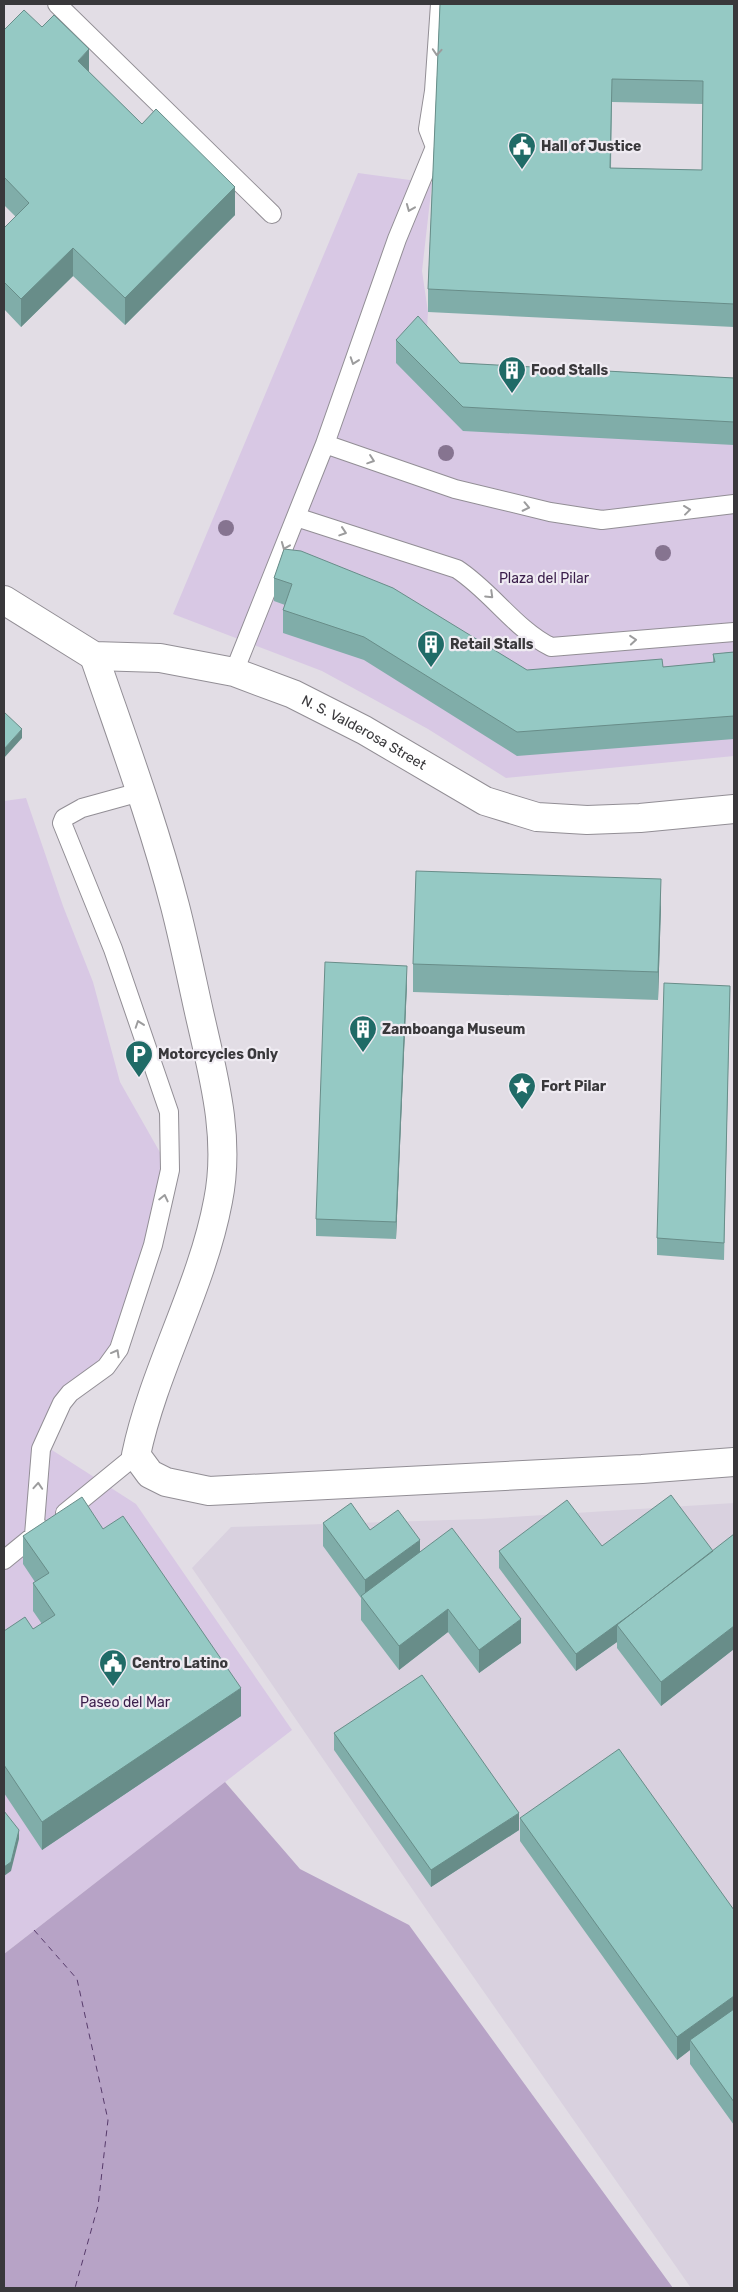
<svg xmlns="http://www.w3.org/2000/svg" width="738" height="2292" viewBox="0 0 738 2292" font-family="Rubik,sans-serif">
	<style>
		.built { fill: #d9d1df }
		.green { fill: #d8c8e4 }
		.water { fill: #b7a3c6 }
		.lines { fill: none; stroke-linecap: round; stroke-linejoin: round }
		.ferry { stroke: #573b6b; stroke-width: 1; stroke-dasharray: 6 5; stroke-linecap: butt }
		.lane-casing { stroke: #928e95; stroke-width: 20 }
		.street-casing { stroke: #928e95; stroke-width: 30 }
		.lane { stroke: #fff; stroke-width: 18 }
		.street { stroke: #fff; stroke-width: 28 }
		.tree { fill: #867490 }
		.wall { fill: #80ada9; fill-rule: evenodd }
		.shaded-wall { fill: #688d89 }
		.building { fill: #95c9c4; stroke: #688d89; fill-rule: evenodd }
		.oneway { stroke: #9c9c9d }
		.labels { text-anchor: middle; dominant-baseline: central; stroke-width: 4.5; stroke-linejoin: round; paint-order: stroke }
		.poi-label { font-size: 14px; font-weight: bold; fill: #39383b; stroke: #efebf2; text-anchor: start }
		.park-label { font-size: 14px; fill: #3a1e4b; stroke: #efebf2 }
		.street-label { font-size: 14px; fill: #39383b; stroke: #efebf2 }
	</style>
	<rect width="100%" height="100%" fill="#e2dde5"/>
	<path class="built" d="M734,1503V2288H691L426,1909L192,1568L231,1527L481,1519Z"/>
	<path class="green" d="M358,173L432,183L422,271L428,312L426,345L460,382L734,398V756L506,778L428,729L322,671L173,614Z
		M26,798L63,906L93,982L120,1082L170,1170L117,1347L41,1443L136,1504L292,1730L4,1954V801Z"/>
	<path class="water" d="M225,1782L300,1869L409,1925L673,2288H4V1954Z"/>
	<g class="lines">
		<path class="ferry" d="M34,1930L77,1979L108,2120L98,2206L75,2288"/>
		<g class="lane-casing">
			<path id="lane" d="M57,4L272,214
				M325,444L455,489L550,512L602,520L734,504
				M296,517L457,569C491,591 516,630 551,647L734,632
				M234,672L325,444L397,239L435,147L428,129L434,91L440,4
				M65,1513L136,1455
				M34,1535L41,1449L62,1403L70,1393L106,1367L119,1349L153,1245L170,1170L169,1112L113,949L62,823L64,818L82,808L140,792
				M4,1560L42,1529"/>
		</g>
		<g class="street-casing">
			<g id="street">
				<path id="s1" d="M4,600L94,656L160,658L234,672L293,694L364,730L485,801L537,817L587,820L640,818L734,809"/>
				<path d="M94,656C122,738 153,821 175,906C184,941 191,976 199,1012C213,1074 231,1137 218,1201C202,1287 154,1369 136,1455L150,1474L166,1482L209,1491L642,1469L734,1462"/>
			</g>
		</g>
		<use href="#lane" class="lane"/>
		<use href="#street" class="street"/>
	</g>
	<g class="tree">
		<circle cx="446" cy="453" r="8"/>
		<circle cx="226" cy="528" r="8"/>
		<circle cx="663" cy="553" r="8"/>
	</g>
	<path class="wall" d="M440,4H734V327L428,312V289ZM612,102L703,104L702,170L611,168Z
		M4,30L89,72L235,215L125,325L73,276L21,327L4,309V228L16,217L4,205Z
		M396,340L460,363L734,378V445L463,431L396,363Z
		M284,549L527,670L663,667L713,663V654L734,652V739L517,756L364,660L283,633V610L285,605L274,601V578Z
		M661,906L658,1000L413,992V964Z
		M407,983L396,1239L316,1236V1219Z
		M730,986L724,1260L657,1255V1238Z
		M323,1523L370,1530L420,1552L521,1643L479,1673L448,1632L399,1670L361,1620V1598L323,1546Z
		M103,1529L241,1716L42,1850L4,1793V1631L33,1629L42,1624L33,1611V1583L35,1582L23,1564V1536Z
		M734,1534V1649L661,1706L617,1648V1642L576,1671L499,1568V1551L602,1546L713,1551Z
		M334,1733L519,1830L431,1887L334,1750Z
		M520,1818L734,1910V2125L690,2064V2050L677,2060L520,1841Z"/>
	<path class="shaded-wall" d="M89,49V77L78,61Z
		M235,187V215L125,325V298Z
		M73,248V276L21,327V299Z
		M22,729V738L4,758V749Z
		M661,879V906L658,1000V972Z
		M407,966V983L396,1239V1222Z
		M420,1540V1563L365,1601V1580Z
		M714,1553L617,1625V1642L576,1671V1654Z
		M448,1609V1632L399,1670V1646Z
		M521,1619V1643L479,1673V1650Z
		M734,1626V1649L661,1706V1682Z
		M241,1688V1716L42,1850V1822Z
		M519,1813V1830L431,1887V1870Z
		M19,1830V1839L11,1871L4,1876V1867Z
		M734,1996V2019L690,2040V2050L677,2060V2037Z"/>
	<path class="building" d="M440,4H734V304L428,289ZM612,79L703,81L702,170L610,168Z
		M24,10L42,27L54,15L89,49L78,61L142,124L156,109L235,187L125,298L73,248L21,299L4,282V228L29,203L4,177V30Z
		M418,316L460,363L734,378V422L463,407L396,340Z
		M284,549L301,551L393,588L527,670L662,659L663,667L715,662L713,654L734,652V716L517,732L364,637L283,610L292,584L274,578Z
		M4,712L22,729L4,749Z
		M416,871L661,879L658,972L413,964Z
		M325,962L407,966L396,1222L316,1219Z
		M664,983L730,986L724,1243L657,1238Z
		M671,1495L713,1551L631,1614L576,1654L499,1551L567,1500L602,1546Z
		M82,1497L103,1529L123,1516L241,1688L42,1822L4,1765V1631L25,1617L33,1629L55,1615L33,1583L49,1573L23,1536Z
		M351,1503L370,1530L398,1510L420,1540L365,1580L323,1523Z
		M452,1528L521,1619L479,1650L448,1609L399,1646L361,1596Z
		M734,1534V1626L661,1682L617,1625Z
		M422,1675L519,1813L431,1870L334,1733Z
		M619,1749L734,1910V1996L677,2037L520,1818Z
		M4,1811L19,1830L11,1862L4,1867Z
		M734,2009V2102L690,2040Z"/>
	<defs><path id="oneway-chevron" d="M-2-3.5L2.5 0L-2 3.5" fill="none" stroke-width="1.6" stroke-linecap="round" stroke-linejoin="round" transform="scale(1.25)"/></defs>
	<g class="oneway">
		<use href="#oneway-chevron" transform="translate(437 52) rotate(94)"/>
		<use href="#oneway-chevron" transform="translate(410 208) rotate(112)"/>
		<use href="#oneway-chevron" transform="translate(354 361) rotate(109)"/>
		<use href="#oneway-chevron" transform="translate(371 460) rotate(19)"/>
		<use href="#oneway-chevron" transform="translate(526 507) rotate(12)"/>
		<use href="#oneway-chevron" transform="translate(687 510) rotate(-7)"/>
		<use href="#oneway-chevron" transform="translate(343 532) rotate(18)"/>
		<use href="#oneway-chevron" transform="translate(285 546) rotate(112)"/>
		<use href="#oneway-chevron" transform="translate(490 595) rotate(44)"/>
		<use href="#oneway-chevron" transform="translate(633 640) rotate(-5)"/>
		<use href="#oneway-chevron" transform="translate(139 1024) rotate(-109)"/>
		<use href="#oneway-chevron" transform="translate(164 1198) rotate(-77)"/>
		<use href="#oneway-chevron" transform="translate(116 1353) rotate(-61)"/>
		<use href="#oneway-chevron" transform="translate(38 1486) rotate(-86)"/>
	</g>
	<defs>
		<g id="civic-pin" transform="scale(1.4375)"><path d="M0 17L-7.5 6A9.5 9.5 0 1 1 7.5 6Z" fill="#206b67" stroke="#efebf2"/><path d="M-.6-6.5H3V-4.5H.6V-3L4-1V1h2V6H-6V1h2V-1L-.6-3ZM-1.2 2.5V6h2.4V2.5Z" fill="#fff"/></g>
		<g id="building-pin" transform="scale(1.4375)"><path d="M0 17L-7.5 6A9.5 9.5 0 1 1 7.5 6Z" fill="#206b67" stroke="#efebf2"/><path d="M-4-6H4V6H1V3H-1V6H-4ZM-2.5-4.3h1.7v1.8h-1.7ZM.8-4.3h1.7v1.8H.8ZM-2.5-1h1.7V.8h-1.7ZM.8-1h1.7V.8H.8Z" fill="#fff"/></g>
		<g id="parking-pin" transform="scale(1.4375)"><path d="M0 17L-7.5 6A9.5 9.5 0 1 1 7.5 6Z" fill="#206b67" stroke="#efebf2"/><path d="M-3.5-5.5H1a3.5 3.5 0 0 1 0 7H-1V5.5H-3.5ZM-1-3.4V-.6H.8a1.4 1.4 0 0 0 0-2.8Z" fill="#fff"/></g>
		<g id="sight-pin" transform="scale(1.4375)"><path d="M0 17L-7.5 6A9.5 9.5 0 1 1 7.5 6Z" fill="#206b67" stroke="#efebf2"/><path d="M0-6L1.8-2.2L6-1.7L2.9 1.2L3.7 5.4L0 3.3L-3.7 5.4L-2.9 1.2L-6-1.7L-1.8-2.2Z" fill="#fff"/></g>
	</defs>
	<g fill-rule="evenodd">
		<use href="#civic-pin" x="522" y="146"/>
		<use href="#building-pin" x="512" y="370"/>
		<use href="#building-pin" x="431" y="644"/>
		<use href="#building-pin" x="363" y="1029"/>
		<use href="#parking-pin" x="139" y="1054"/>
		<use href="#sight-pin" x="522" y="1086"/>
		<use href="#civic-pin" x="113" y="1663"/>
	</g>
	<g class="labels">
		<g class="poi-label">
			<text x="541" y="146">Hall of Justice</text>
			<text x="531" y="370">Food Stalls</text>
			<text x="450" y="644">Retail Stalls</text>
			<text x="382" y="1029">Zamboanga Museum</text>
			<text x="158" y="1054">Motorcycles Only</text>
			<text x="541" y="1086">Fort Pilar</text>
			<text x="132" y="1663">Centro Latino</text>
		</g>
		<g class="park-label">
			<text x="544" y="578">Plaza del Pilar</text>
			<text x="125" y="1702">Paseo del Mar</text>
		</g>
		<g class="street-label">
			<text stroke="none"><textPath href="#s1" startOffset="391">N. S. Valderosa Street</textPath></text>
		</g>
	</g>
	<rect width="738" height="2292" fill="none" stroke="#39383b" stroke-width="10"/>
</svg>
